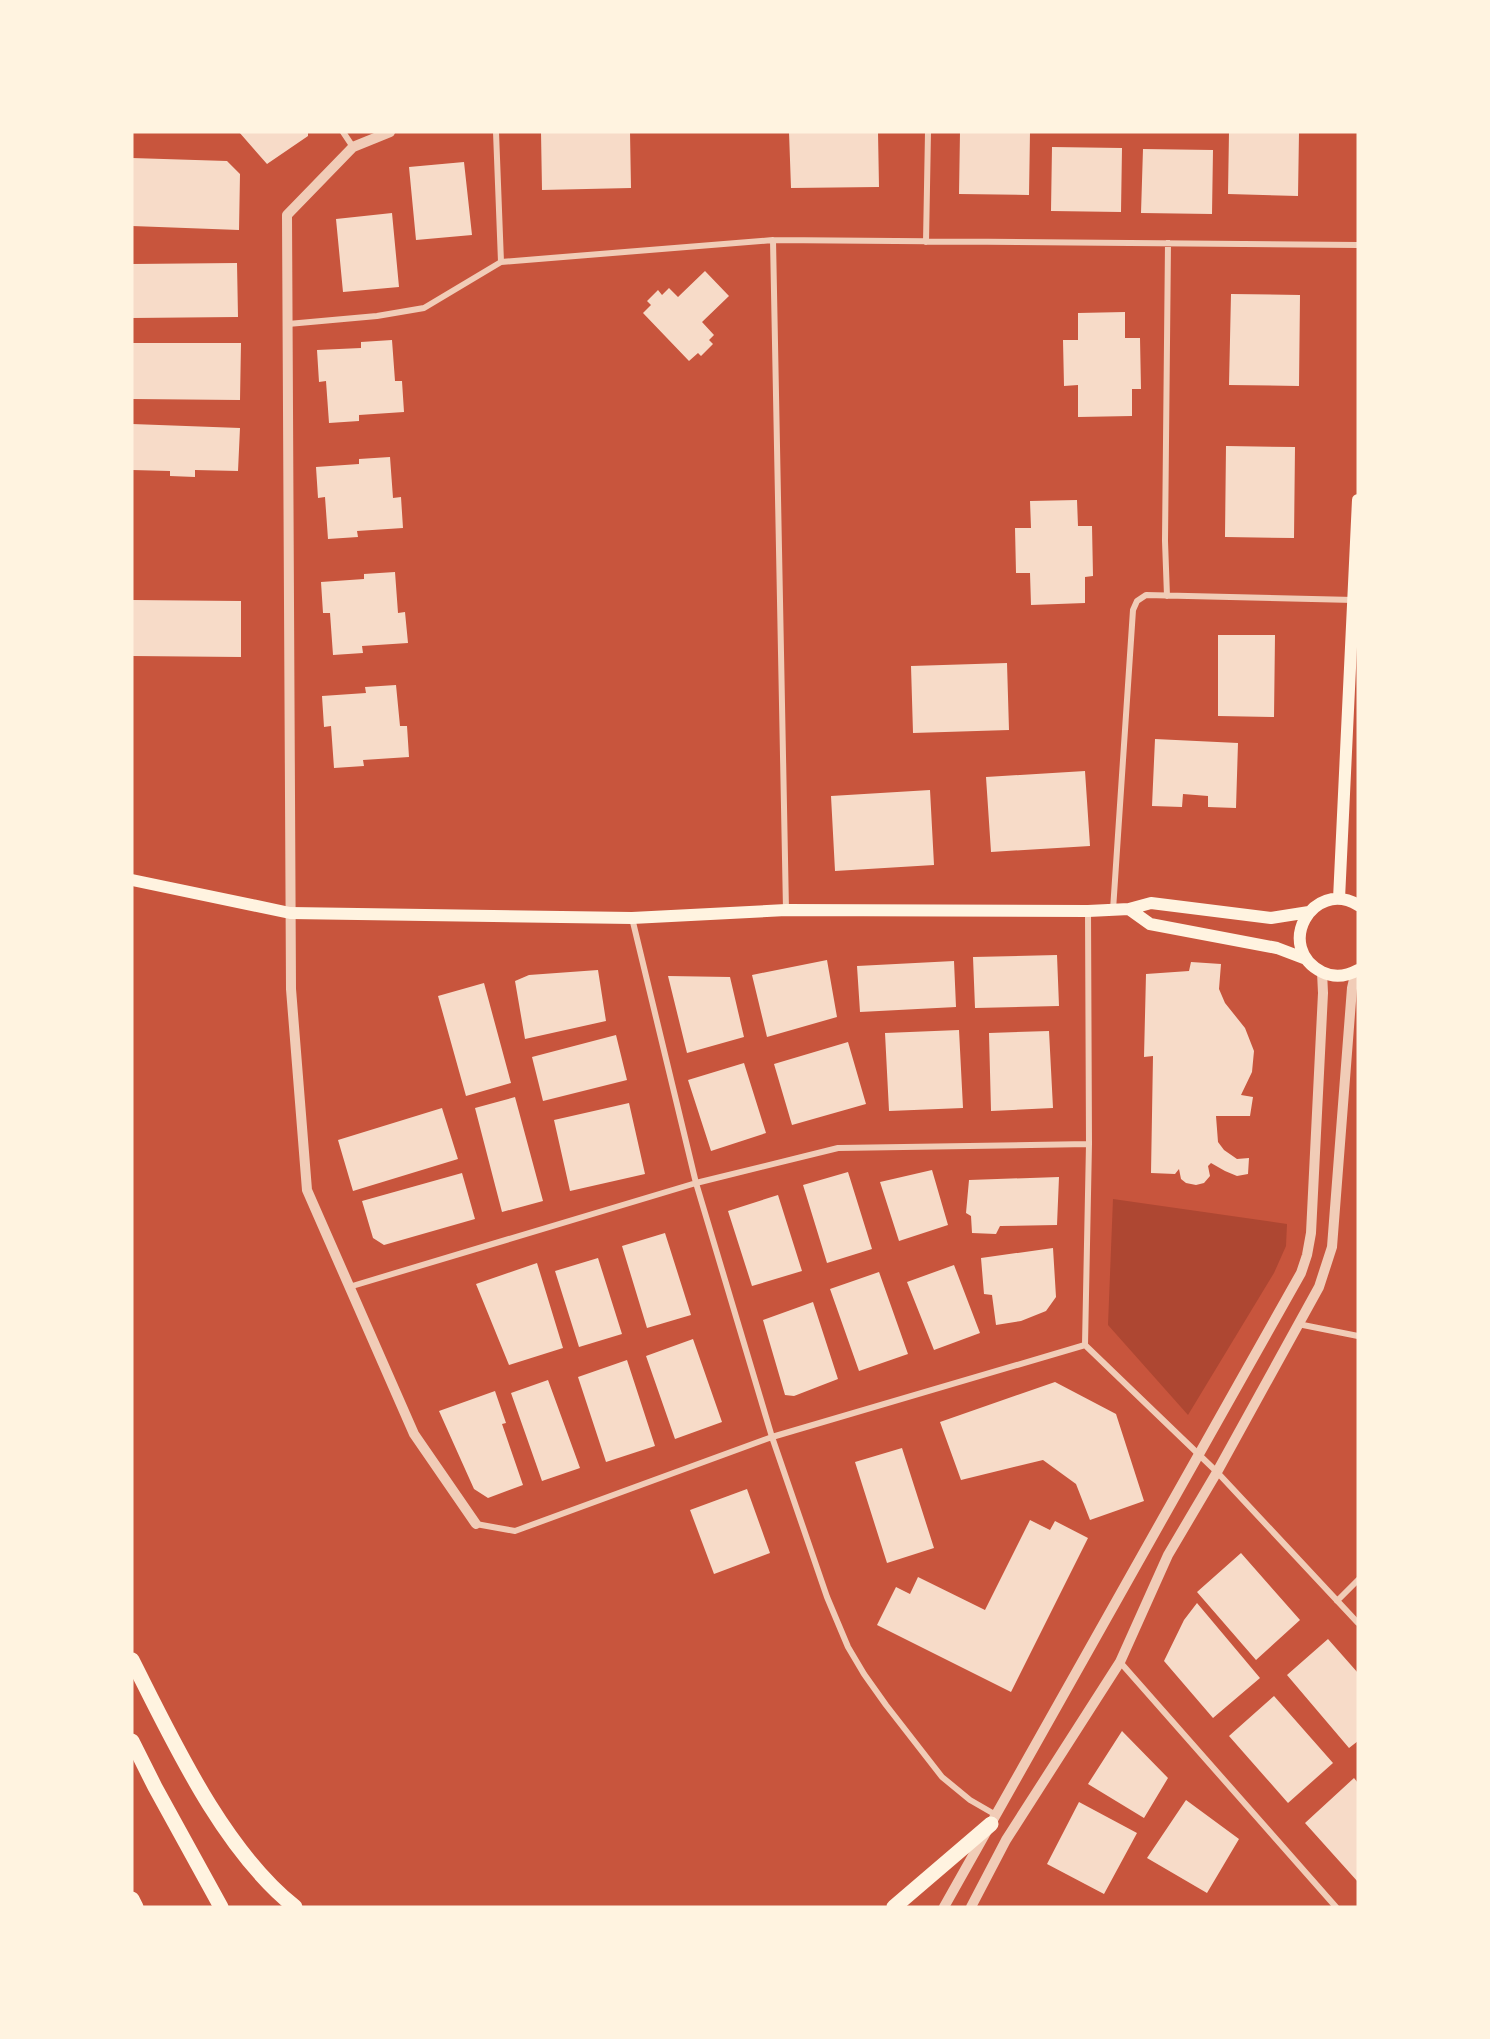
<svg xmlns="http://www.w3.org/2000/svg" width="1490" height="2039" viewBox="0 0 1490 2039" font-family="'Sofia Sans Condensed',sans-serif">
	<style>
		.green { fill: #ae4732 }
		.building { fill: #f7dbc8 }
		.lines { fill: none; stroke-linecap: round; stroke-linejoin: round }
		.minor { stroke: #f1ccb7; stroke-width: 6 }
		.tertiary { stroke: #f1ccb7; stroke-width: 10 }
		.secondary { stroke: #fff3e0; stroke-width: 12 }
		.motorway { stroke: #fff3e0; stroke-width: 15 }
	</style>
	<rect width="100%" height="100%" fill="#c8553d"/>
	<path class="green" d="M1113,1199L1287,1224L1286,1246L1274,1273L1188,1415L1108,1325Z"/>
	<path class="building" d="M239,132H308V136L267,164Z
		M541,132H630L631,188L542,190Z
		M789,132H878L879,187L791,188Z
		M960,132H1030L1029,195L959,194Z
		M1229,132H1299L1298,196L1228,194Z
		M1052,147L1122,148L1121,212L1051,211Z
		M1143,149L1213,150L1212,214L1141,213Z
		M132,158L227,161L240,174L239,230L132,226Z
		M464,162L472,235L416,240L409,167Z
		M392,213L399,287L343,292L336,219Z
		M237,263L238,317L132,318V264Z
		M705,271L729,296L702,322L714,335L709,340L713,344L701,356L698,353L689,361L643,313L651,305L647,301L658,290L662,295L669,288L678,297Z
		M1231,294L1300,295L1299,386L1229,385Z
		M1125,312V338H1140L1141,389H1132V416L1078,417V385L1064,386L1063,340H1078V313Z
		M392,340L395,381H402L404,412L359,415V421L329,423L326,381L319,382L317,350L361,348V342Z
		M132,343H241L240,400L132,399Z
		M132,424L240,428L238,471L195,470V477L170,476V471L132,470Z
		M1226,446L1295,447L1294,538L1225,537Z
		M390,457L393,498L401,497L403,528L357,531L358,537L328,539L325,497L318,498L316,467L359,464V459Z
		M1077,500L1078,526H1092L1093,576L1085,577V603L1031,605L1030,573H1016L1015,528H1031L1030,501Z
		M395,572L398,613L405,612L408,643L362,646L363,653L333,655L330,613H323L321,582L364,579V574Z
		M132,600L241,601V657L132,656Z
		M1218,635H1275L1274,717L1218,716Z
		M1007,663L1009,730L913,733L911,666Z
		M396,685L400,726H407L409,757L363,760L364,766L334,768L331,726L324,727L322,696L366,693L365,687Z
		M1155,739L1238,743L1236,808L1208,807V796L1183,794L1182,807L1152,806Z
		M1085,771L1090,846L991,852L986,777Z
		M930,790L934,865L835,871L831,796Z
		M1057,955L1059,1006L975,1008L973,957Z
		M827,960L837,1017L767,1037L752,975Z
		M954,961L956,1007L860,1012L857,966Z
		M1191,962L1221,964L1219,989L1225,1003L1245,1028L1254,1051L1252,1072L1241,1095L1253,1097L1250,1116H1216L1218,1142L1224,1150L1237,1159L1249,1158L1248,1174L1237,1176L1225,1171L1211,1163L1208,1166L1210,1176L1204,1183L1196,1185L1186,1183L1181,1179L1179,1169L1175,1174L1151,1173L1153,1056L1144,1057L1146,974L1189,971Z
		M598,970L606,1021L525,1039L515,981L529,975Z
		M668,976L730,977L744,1037L687,1053Z
		M484,983L511,1083L466,1096L438,996Z
		M959,1030L963,1108L889,1111L885,1033Z
		M1049,1031L1053,1108L991,1111L989,1033Z
		M616,1035L627,1080L543,1101L532,1057Z
		M848,1042L866,1104L792,1125L774,1064Z
		M744,1063L766,1133L711,1151L688,1080Z
		M515,1097L543,1201L502,1212L475,1108Z
		M629,1103L645,1174L570,1191L554,1120Z
		M442,1108L458,1159L353,1191L338,1140Z
		M932,1170L948,1225L899,1241L880,1182Z
		M848,1172L872,1249L827,1263L803,1185Z
		M462,1173L475,1219L384,1245L373,1238L362,1201Z
		M1059,1177L1057,1225L1000,1226L996,1234L972,1233L971,1216L966,1213L969,1180Z
		M778,1195L802,1271L752,1286L728,1211Z
		M665,1233L691,1315L647,1328L622,1246Z
		M1053,1248L1056,1297L1046,1311L1021,1321L996,1325L992,1295L984,1294L981,1258Z
		M598,1258L622,1334L579,1347L555,1271Z
		M537,1263L563,1348L509,1365L476,1284Z
		M954,1265L980,1333L934,1350L907,1282Z
		M879,1272L908,1354L859,1371L830,1289Z
		M813,1302L838,1379L794,1396L785,1395L763,1320Z
		M693,1339L722,1422L675,1439L646,1356Z
		M627,1360L655,1446L606,1462L578,1377Z
		M548,1380L580,1468L542,1481L511,1393Z
		M1055,1382L1116,1414L1144,1501L1090,1520L1076,1484L1043,1460L961,1480L940,1422Z
		M495,1391L506,1423L502,1424L523,1485L488,1498L474,1489L439,1411Z
		M902,1448L934,1548L887,1563L855,1462Z
		M747,1489L770,1553L714,1574L690,1510Z
		M1030,1520L1050,1530L1055,1521L1088,1538L1011,1692L877,1625L896,1587L910,1594L918,1577L985,1610Z
		M1241,1553L1300,1620L1256,1660L1197,1592Z
		M1197,1603L1260,1678L1213,1718L1164,1661L1184,1620Z
		M1328,1639L1358,1673V1741L1349,1748L1287,1675Z
		M1274,1696L1333,1763L1288,1803L1229,1736Z
		M1122,1731L1168,1778L1144,1818L1088,1784Z
		M1354,1778L1358,1783V1882L1305,1823Z
		M1186,1800L1239,1839L1207,1893L1147,1858Z
		M1079,1802L1137,1833L1104,1894L1047,1864Z"/>
	<g class="lines">
		<path class="minor" d="M343,132L353,147
			M773,240L786,910
			M926,242L928,132
			M501,262L773,240L1358,245
			M288,324L377,316L424,308L501,262L496,132
			M1167,596L1165,541L1168,243
			M1113,910L1133,610L1137,601L1146,595L1354,600
			M1088,911L1089,1144L1085,1345L1217,1472L1358,1623
			M632,918L696,1183L772,1437L827,1597L848,1647L864,1674L886,1705L942,1777L970,1800L996,1815
			M349,1287L696,1183L838,1148L1089,1144
			M1298,1324L1358,1336
			M476,1524L515,1531L772,1437L1085,1345
			M1337,1601L1358,1580
			M1120,1662L1336,1907"/>
		<path class="tertiary" d="M390,132L353,147L287,215L291,989L307,1190L414,1434L476,1524
			M944,1907L1301,1273L1307,1255L1311,1233L1323,993L1322,972
			M971,1907L1006,1840L1120,1662L1168,1555L1217,1472L1319,1287L1332,1247L1352,988L1356,971"/>
		<path class="secondary" d="M132,880L290,913L632,918L786,910L1088,911L1129,909
			M1339,899L1358,500
			M1358,905C1312,878 1274,948 1322,972C1334,978 1347,976 1358,970
			M1306,959L1277,948L1150,924L1129,909L1151,903L1271,918L1309,912"/>
		<path class="motorway" d="M132,1660C173,1741 223,1850 295,1907
			M132,1741L155,1787L221,1907
			M132,1899L136,1907
			M894,1907L991,1824"/>
	</g>
	<rect width="1490" height="2039" fill="none" stroke="#fff3e0" stroke-width="267"/>
</svg>
